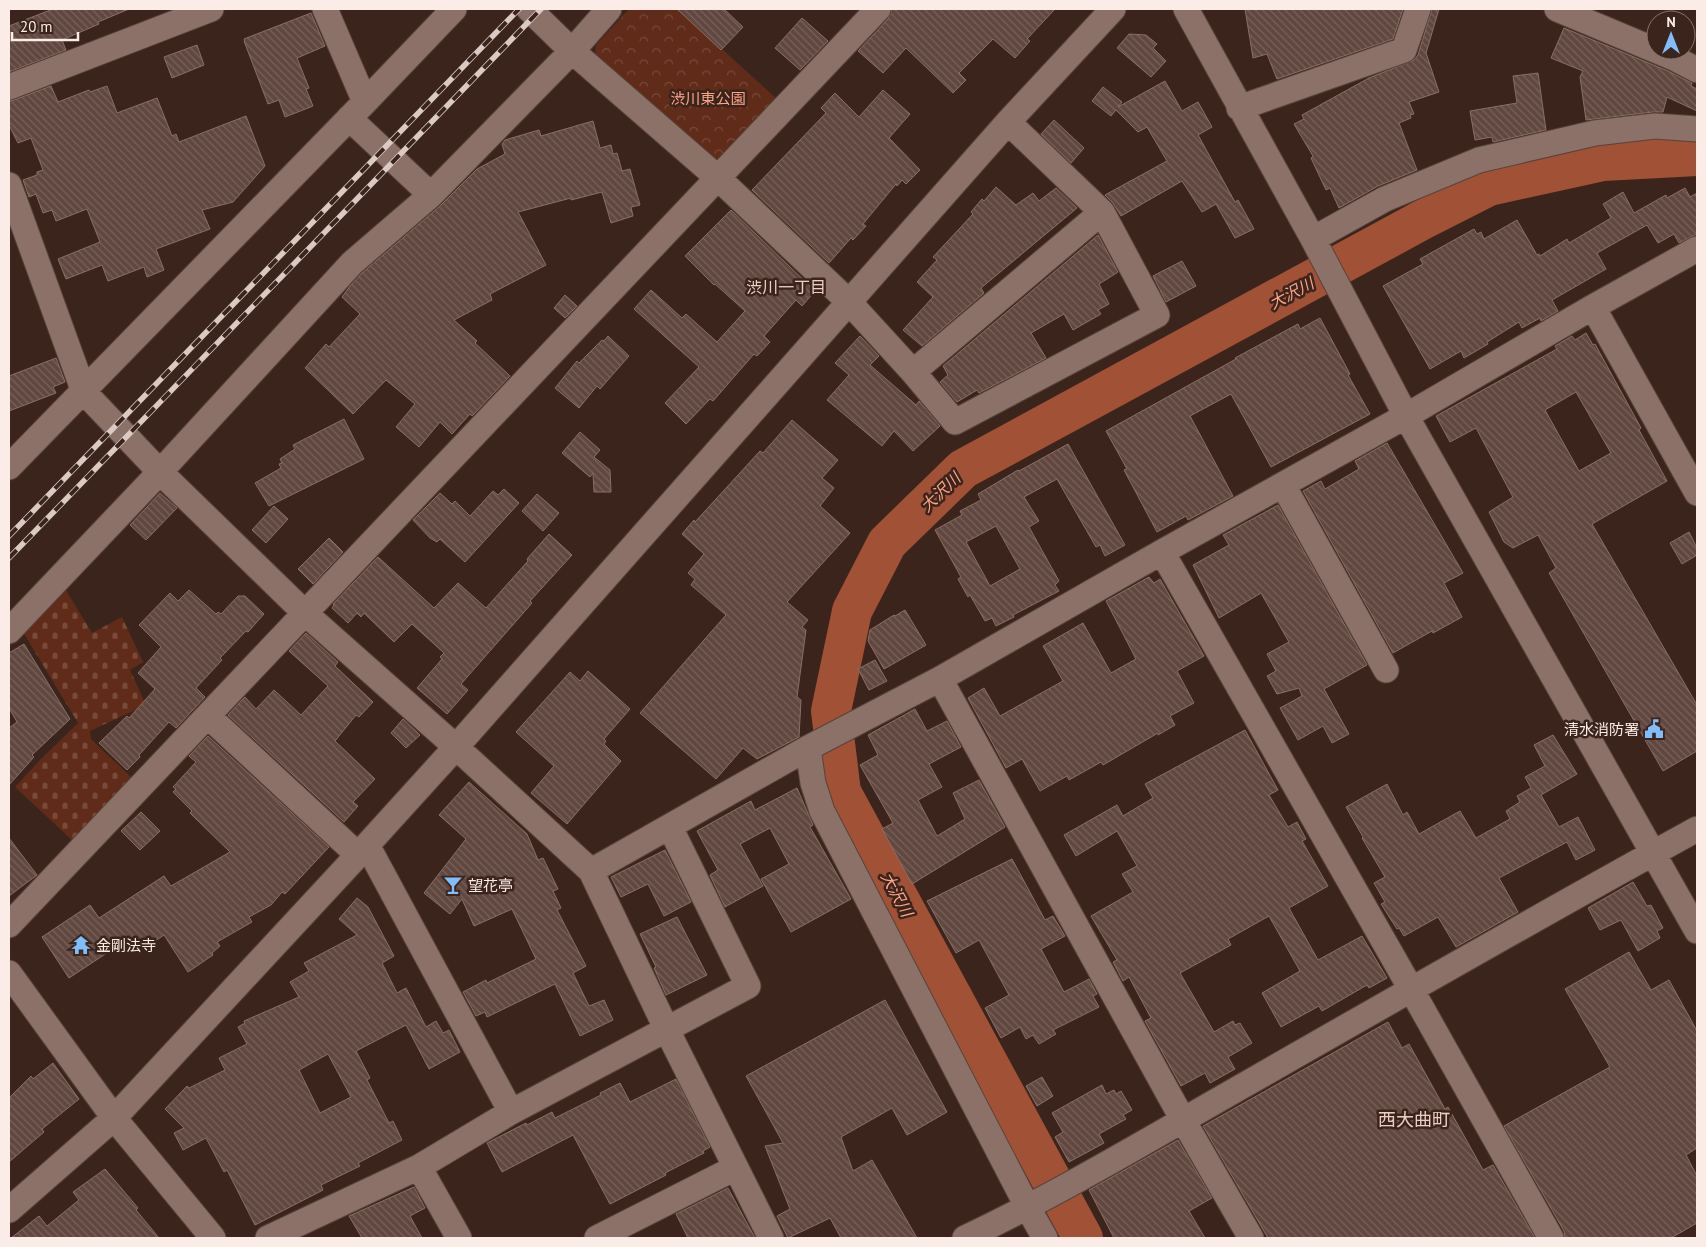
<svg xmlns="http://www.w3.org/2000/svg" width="1706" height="1247" viewBox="0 0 1706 1247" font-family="'PT Sans','Noto Sans JP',sans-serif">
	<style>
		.cemetery { fill: url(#cemetery-stones) }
		.park { fill: url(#park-crowns) }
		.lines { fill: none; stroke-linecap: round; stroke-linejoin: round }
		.river { stroke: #a05136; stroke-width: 40 }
		.building { fill: url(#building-back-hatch); stroke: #8a6f66; fill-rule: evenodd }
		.minor-casing { stroke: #56433c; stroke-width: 27 }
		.minor { stroke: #8c7168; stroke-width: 25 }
		.rail-casing { stroke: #dbc9c4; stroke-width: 5.5 }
		.rail { stroke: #3b241c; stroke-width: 4; stroke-dasharray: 11; stroke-linecap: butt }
		.labels { text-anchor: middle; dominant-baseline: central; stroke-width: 5; stroke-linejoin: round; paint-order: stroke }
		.park-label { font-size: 15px; fill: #fea587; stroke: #3b241c }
		.poi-label { font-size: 15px; fill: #fcece7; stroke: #3b241c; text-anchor: start }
		.neighbourhood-label { font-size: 16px; fill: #edcec4; stroke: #3b241c }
		.water-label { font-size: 16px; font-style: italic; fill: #fda486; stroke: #3b241c }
		.quarter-label { font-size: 18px; fill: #edcec4; stroke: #3b241c }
	</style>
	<defs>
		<pattern id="cemetery-stones" width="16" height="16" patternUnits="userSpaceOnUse" patternTransform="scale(1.25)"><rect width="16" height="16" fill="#602b19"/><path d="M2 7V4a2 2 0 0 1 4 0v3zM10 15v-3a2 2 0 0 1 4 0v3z" fill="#784a3a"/></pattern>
		<pattern id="park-crowns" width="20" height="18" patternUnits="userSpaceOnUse" patternTransform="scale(1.25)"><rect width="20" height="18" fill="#602b19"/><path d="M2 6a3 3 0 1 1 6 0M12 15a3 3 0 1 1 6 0" fill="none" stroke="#784a3a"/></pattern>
		<pattern id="building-back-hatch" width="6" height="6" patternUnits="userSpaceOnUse" patternTransform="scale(1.25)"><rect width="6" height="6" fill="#60473f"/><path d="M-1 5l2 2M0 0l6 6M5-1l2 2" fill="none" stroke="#78625b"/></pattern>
	</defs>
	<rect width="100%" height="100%" fill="#3b241c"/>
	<path class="cemetery" d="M64,587L92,633L122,617L143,662L130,670L146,705L90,731L91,739L132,778L74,842L15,787L40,760L78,723L23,632Z"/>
	<path class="park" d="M629,9H678L778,100L724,159L709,160L595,55L596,45Z"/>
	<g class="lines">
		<path class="river" d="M1083,1238L841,792L831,711L852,611L887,543L963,469L1422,220L1489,186L1603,161L1697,156"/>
	</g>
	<path class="building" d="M53,9H129L98,22L99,24L62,40L66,50L9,72V26Z
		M677,9H724L743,27L721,50Z
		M892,9H1055L1027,39L1030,41L1015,58L993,39L959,73L966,80L953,93L906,48L883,73L858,51L888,19Z
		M1245,9H1403L1393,39L1277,79L1267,54L1253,58Z
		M1432,9H1439L1426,53L1439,92L1409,102L1414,114L1410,115L1411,118L1399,123L1417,170L1378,186L1339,208L1330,188L1326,190L1311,158L1313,156L1294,124L1304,119L1302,115L1369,78L1414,60L1418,55Z
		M311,13L325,46L297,58L309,88L306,89L313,106L285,117L279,100L268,104L244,41H245L244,39Z
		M802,18L828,41L800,70L775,48Z
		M1564,28L1668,71L1692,83L1691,86L1697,89V111L1667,97L1663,112H1653L1586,120L1580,77L1583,71L1551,58Z
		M1129,34L1146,35L1157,44L1153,48L1166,61L1151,77L1117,48Z
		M197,45L204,65L172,78L164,57Z
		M1538,73L1546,130L1493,142L1492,137L1475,140L1470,111L1517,103L1513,76Z
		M1165,81L1182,111L1198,102L1212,127L1198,135L1235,202L1238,200L1254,229L1235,238L1216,204L1202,212L1182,181L1121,216L1113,203L1105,195L1167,161L1147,127L1138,132L1116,110L1111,116L1092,101L1103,87L1122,102L1118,107Z
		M51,86L58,102L89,90L90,92L107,86L117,113L157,98L172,136L176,134L179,142L246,116L265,166L233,202L202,210L210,229L156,249L164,270L147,277L144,267L108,281L102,265L66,279L58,259L100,242L87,209L56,221L52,210L43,213L36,194L29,197L23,180L37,175V172L43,170L31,138L18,143L9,125V101L14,100Z
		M883,90L910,114L889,138L920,170L906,184L902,180L897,186L896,184L863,224L866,226L853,240L851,238L829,263L752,190L826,113L821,108L835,93L859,117Z
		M1054,120L1084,148L1071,163L1041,134Z
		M593,121L600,148L611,145L613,154L617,153L622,171L630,169L640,205L631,207L633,216L611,223L602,192L571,200V198L518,212L546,265L490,294L492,300L454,320L477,341L475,343L510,376L472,416L470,414L452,434L440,422L419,447L396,427L415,404L386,380L353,414L305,368L326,344L329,347L360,314L342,297L350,286L362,273L440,206L477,169L505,154L502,144L505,140L539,130L541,136Z
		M996,187L1016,205L1033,193L1039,201L1056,188L1077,208L981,288L984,293L922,346L903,330L933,297L917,282L937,260L933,257L973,214L971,212L982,199L984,201Z
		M1685,188L1690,197L1697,193V234L1679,243L1674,234L1658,243L1647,225L1597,253L1606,269L1552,300L1558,311L1541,321L1540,318L1522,328L1519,322L1487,342L1488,344L1464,358L1461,351L1430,369L1383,286L1423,264L1420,259L1474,229L1477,234L1481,232L1484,239L1517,220L1537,255L1539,254L1540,256L1567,239L1569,243L1611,218L1603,204L1623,192L1634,213L1666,195L1667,198Z
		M731,210L815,291L802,306L796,300L764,336L770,342L757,356L754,354L713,401L710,399L686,424L665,403L699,367L634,309L651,290L682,318L686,314L717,342L745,311L715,284L714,285L685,256Z
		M1098,235L1118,272L1099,284L1109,304L1098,310L1101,314L1073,330L1064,314L1031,333L1046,358L979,393L977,390L957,402L940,382L948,375L943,366Z
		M1182,261L1196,286L1166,302L1153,276Z
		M565,295L577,306L565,318L554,308Z
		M1320,318L1350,374L1348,375L1370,414L1271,467L1231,394L1190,416L1233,496L1188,520L1186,516L1157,532L1124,470L1127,469L1106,431L1236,359L1235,358L1298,324L1300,329Z
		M1586,333L1593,345L1595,344L1641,428L1639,430L1667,481L1592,524L1697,705V751L1663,771L1549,573L1556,568L1538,535L1513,548L1504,542L1489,512L1513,497L1476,428L1450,442L1436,416L1557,349L1555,346L1572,336L1575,340ZM1576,392L1611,453L1579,471L1545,410Z
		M608,336L629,356L600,389L597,386L579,408L555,388L577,361L579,363L602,340L604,341Z
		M860,336L879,356L870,365L916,405L919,401L940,426L913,451L894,431L882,446L827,400L849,375L835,363Z
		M56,358L65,382L53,387L56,393L9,411V376Z
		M344,419L364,459L269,506L255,483L281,468L279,464L282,463L280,459L295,449L293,445Z
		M792,420L838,460L822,478L834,488L820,506L850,533L787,602L808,620L802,627L806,630L797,697L801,700L799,737L757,759L743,748L716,779L640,713L726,615L691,585L695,579L688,573L704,554L682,534L694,520L695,522L760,451L763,453Z
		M580,432L600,450L594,457L610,470L611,492H594L593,473L590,477L562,453Z
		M1387,443L1463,573L1444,583L1462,617L1433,633L1432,631L1393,653L1303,491L1321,481L1325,489L1359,469L1355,461Z
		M1068,444L1125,545L1105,556L1100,545L1096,547L1057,479L1024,497L1039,521L1029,527L1059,581L1055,585L1059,591L1013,615L1014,617L996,626L992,618L985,621L970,595L968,597L958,579L961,577L935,530L962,515L960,511L981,500L978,494L1018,470L1019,471ZM996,526L1020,569L990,586L966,542Z
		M504,489L519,503L465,562L440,539L437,542L430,538L413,520L440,493L452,504L455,501L470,516L493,491L498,495Z
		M160,493L177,508L146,540L130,525Z
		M537,494L559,513L543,531L522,511Z
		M1278,505L1367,665L1324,689L1349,734L1332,743L1323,726L1298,740L1280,708L1302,696L1299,688L1277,694L1267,676L1276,671L1267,654L1289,642L1261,593L1219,618L1193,565L1229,545L1223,535Z
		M274,506L288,519L266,543L252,530Z
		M1689,532L1697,548V555L1682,564L1670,543Z
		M549,534L572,555L530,601L532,603L461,684L468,690L447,714L417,688L442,659L440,657L444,653L412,624L394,642L364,613L361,617L357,613L348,623L332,608L334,605L333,604L378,557L434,608L458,583L486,608L528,561L527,559Z
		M329,538L343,552L313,584L298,569Z
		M1149,577L1154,583L1160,579L1204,656L1177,671L1194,703L1170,716L1175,725L1158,735V733L1103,765L1101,762L1069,780L1067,776L1040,791L1022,759L1006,768L968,698L984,688L1000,716L1063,681L1043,646L1083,623L1111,673L1136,659L1106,601Z
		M189,590L216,614L218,612L221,614L238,596H245L264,614L248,632L246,631L220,658L222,660L196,688L205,697L176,728L169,722L139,755L140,757L127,770L99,743L127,716L129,718L155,689L138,673L161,647L139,625L170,593L178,601Z
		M905,610L926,645L884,669L868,641L870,630L894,615L895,616Z
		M306,633L338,662L335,666L373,702L359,717L356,715L335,741L375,779L353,802L358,806L344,822L228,715L245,697L256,709L274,690L301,715L328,686L289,651Z
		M24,644L70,719L32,755L34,757L9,785V728L17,722L9,708V653Z
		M875,660L887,681L869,690L858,669Z
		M588,671L630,709L604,739L606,741L604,744L621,761L567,824L531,793L554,766L516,732L570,672L580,681Z
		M915,709L927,731L947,721L961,747L929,764L942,787L918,800L937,836L965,819L953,793L979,780L1005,827L912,884L882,829L893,823L860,765L878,755L868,735Z
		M403,719L420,735L406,748L391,733Z
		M1245,730L1278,790L1269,795L1288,827L1297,822L1306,839L1302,841L1328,886L1289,908L1318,960L1362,936L1387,978L1369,988L1367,985L1322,1011L1319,1006L1281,1027L1262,993L1300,971L1269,916L1228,939L1231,945L1180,973L1214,1032L1233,1021L1235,1025L1240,1023L1252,1043L1228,1057L1235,1069L1210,1083L1205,1073L1181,1086L1145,1021L1151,1018L1129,977L1123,981L1113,962L1117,960L1091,916L1133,892L1122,874L1137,866L1117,831L1076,856L1064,835L1117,805L1123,816L1153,798L1145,784Z
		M1553,735L1577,774L1541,795L1559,827L1578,817L1595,850L1576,860L1567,842L1499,878L1518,912L1456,947L1438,917L1404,936L1399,928L1397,929L1381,904L1385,902L1374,883L1385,877L1362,838L1363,837L1346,807L1387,784L1403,815L1407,812L1419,834L1460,811L1476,838L1510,819L1506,811L1520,802L1517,796L1531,788L1525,777L1545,766L1534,745Z
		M208,736L329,847L285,894L282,892L271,905L249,917L252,922L217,942L220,946L212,953L213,955L188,972L164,935L137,953L128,939L69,978L42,937L90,905L99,918L164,876L171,886L230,852L190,813L192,811L173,792L176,789L173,787L196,762L189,756Z
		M469,782L527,834L538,860L543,858L558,889L553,891L561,908L557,910L586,966L573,973L589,1006L604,1000L613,1020L580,1036L555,984L487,1017L485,1012L476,1016L463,992L486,980L487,983L536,959L512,909L474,926L462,899L450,914L424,893L466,839L439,815Z
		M797,788L813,825L810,827L851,899L791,932L761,879L789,864L770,828L740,844L763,886L725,907L710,875L718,870L697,831L751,801L755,810Z
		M141,812L160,831L140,850L121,831Z
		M9,838L37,875L9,896Z
		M665,850L691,902L664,916L648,884L621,897L611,877Z
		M1012,859L1045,920L1053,916L1065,936L1041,949L1064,992L1089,979L1097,994L1093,996L1099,1007L1053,1030L1056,1034L1039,1044L1033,1035L1026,1039L1020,1027L1001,1038L985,1008L1009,995L979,940L956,953L927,901Z
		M1633,882L1647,906L1651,905L1663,928L1657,931L1660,938L1638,951L1621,920L1600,930L1588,908Z
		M357,898L368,907L394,956L382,963L397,993L406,988L426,1027L436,1021L443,1033L449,1030L460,1052L429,1069L406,1025L356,1051L370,1078L367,1080L389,1123L393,1121L402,1140L358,1163L360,1166L321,1185L323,1190L255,1225L227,1170L224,1172L206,1138L183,1150L174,1133L184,1128L165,1109L187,1086L189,1088L225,1070L219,1058L247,1044L238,1027L245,1023L244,1021L299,997L290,982L309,971L304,963L357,935L339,919ZM328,1054L351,1097L320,1113L299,1070Z
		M677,917L707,975L666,995L654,968L656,967L640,934Z
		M1629,952L1651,990L1669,980L1697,1031V1148L1686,1155L1697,1176V1223L1671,1238H1565L1564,1231L1504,1126L1610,1067L1565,989Z
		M885,1000L947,1112L907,1135L892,1108L841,1137L853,1171L872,1160L917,1238H841L830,1218L788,1238L777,1216L790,1209L765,1146L783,1143L746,1076Z
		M1388,1022L1402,1048L1409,1044L1445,1109L1448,1107L1483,1170L1493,1165L1535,1238H1268L1203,1126Z
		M53,1063L79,1099L42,1129L44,1132L9,1162V1098L31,1076L33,1079Z
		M1042,1077L1053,1096L1037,1106L1026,1086Z
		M676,1079L710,1147L703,1151L704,1153L665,1173L666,1175L614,1202L610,1204L573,1135L502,1172L487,1143L526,1123L527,1125L552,1112L555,1118L601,1095L600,1093L620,1083L630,1102Z
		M1102,1085L1106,1094L1114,1090L1116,1094L1121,1091L1132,1110L1123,1115L1126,1119L1099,1134L1104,1143L1069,1162L1055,1137L1063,1132L1052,1113Z
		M1178,1140L1212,1198L1189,1211L1205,1238H1114L1089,1190Z
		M105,1169L138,1208L136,1210L159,1238H11L39,1216L47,1226L79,1200L73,1192Z
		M414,1187L425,1208L410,1216L422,1238H362L349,1216Z
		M728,1188L755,1238H688L676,1214Z"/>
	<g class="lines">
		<g class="minor-casing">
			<path id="minor" d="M325,9L365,102
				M529,9L572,51L718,178L849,302L913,372L955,422L1157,315L1102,212L1008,122
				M1186,9L1313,239L1406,416L1697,931
				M1557,9L1674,58L1697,70
				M9,87L211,9
				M1239,108L1404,50L1418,9
				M349,118L431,195
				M9,185L84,392L160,472L306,614L456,747L591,871L667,1030L771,1238
				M1313,239L1385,199L1479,160L1595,133L1655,126L1697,129
				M1593,307L1697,493
				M913,372L1102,212
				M9,467L365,102L454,9
				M1283,485L1386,670
				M1162,552L1411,989L1551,1238
				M9,631L160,472L352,263L431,195L572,51L609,9
				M940,679L1183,1120L1251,1238
				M208,716L358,855
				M808,748L813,783L822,811L1028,1208L1045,1238
				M367,845L511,1112
				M591,871L808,748L940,679L1162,552L1406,416L1593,307L1697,249
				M9,925L878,9
				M9,973L114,1118L213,1238
				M419,1167L459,1238
				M9,1210L114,1118L358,855L456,747L1008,122L1113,9
				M268,1238L419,1167L511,1112L748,986L670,827
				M597,1238L735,1168
				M965,1238C1062,1192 1153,1137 1246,1084C1396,998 1546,912 1697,829"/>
		</g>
		<use href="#minor" class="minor"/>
		<g class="rail-casing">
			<path id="rail" d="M9,536L519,9
				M9,558L541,9"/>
		</g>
		<use href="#rail" class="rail"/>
	</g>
	<defs>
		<g id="civic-bare" transform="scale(1.5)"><path d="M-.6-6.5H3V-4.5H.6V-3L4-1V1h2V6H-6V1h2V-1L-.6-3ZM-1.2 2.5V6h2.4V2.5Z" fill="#80bdfa" stroke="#3b241c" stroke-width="2.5" paint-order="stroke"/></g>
		<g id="bar-bare" transform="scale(1.5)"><path d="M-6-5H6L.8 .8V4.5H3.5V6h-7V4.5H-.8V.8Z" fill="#80bdfa" stroke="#3b241c" stroke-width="2.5" paint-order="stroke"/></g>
		<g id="temple-bare" transform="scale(1.5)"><path d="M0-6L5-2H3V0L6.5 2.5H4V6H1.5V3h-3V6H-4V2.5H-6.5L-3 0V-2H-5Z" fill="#80bdfa" stroke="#3b241c" stroke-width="2.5" paint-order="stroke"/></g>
	</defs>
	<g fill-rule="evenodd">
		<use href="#civic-bare" x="1654" y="729"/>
		<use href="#bar-bare" x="453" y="885"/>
		<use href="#temple-bare" x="81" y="945"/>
	</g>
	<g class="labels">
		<g class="park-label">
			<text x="708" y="98">渋川東公園</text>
		</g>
		<g class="poi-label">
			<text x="1639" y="729" text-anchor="end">清水消防署</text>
			<text x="468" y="885">望花亭</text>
			<text x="96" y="945">金剛法寺</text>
		</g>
		<g class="neighbourhood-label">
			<text x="786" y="287">渋川一丁目</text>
		</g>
		<g class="water-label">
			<text transform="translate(1291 293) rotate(-28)">大沢川</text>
			<text transform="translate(940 492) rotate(-44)">大沢川</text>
			<text transform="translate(897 894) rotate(62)">大沢川</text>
		</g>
		<g class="quarter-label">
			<text x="1414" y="1119">西大曲町</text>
		</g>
	</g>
	<rect width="1706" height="1247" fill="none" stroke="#fcece7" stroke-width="20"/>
	<g transform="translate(1671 35)"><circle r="24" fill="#3b241c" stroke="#88746d"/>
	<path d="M0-4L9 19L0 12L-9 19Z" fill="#80bdfa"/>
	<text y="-8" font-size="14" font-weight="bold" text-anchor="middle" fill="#fcece7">N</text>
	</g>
	<path d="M12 32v8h66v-8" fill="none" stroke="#fcece7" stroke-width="2.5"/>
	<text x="20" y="32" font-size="15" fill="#fcece7" stroke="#3b241c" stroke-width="4" paint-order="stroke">20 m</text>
</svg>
